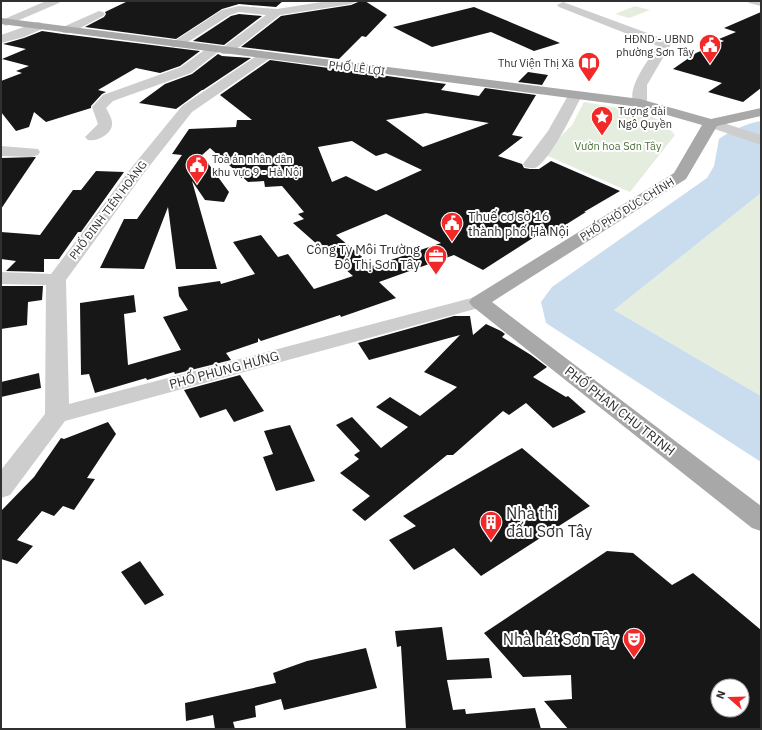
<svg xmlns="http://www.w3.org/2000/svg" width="762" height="730" viewBox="0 0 762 730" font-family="'IBM Plex Sans',sans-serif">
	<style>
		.green { fill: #e5eede }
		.water { fill: #c9ddef }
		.building { fill: #171717; fill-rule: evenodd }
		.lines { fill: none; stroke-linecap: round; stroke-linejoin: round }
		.minor { fill: #cdcdcd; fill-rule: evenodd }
		.major { fill: #a8a8a8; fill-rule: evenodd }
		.labels { text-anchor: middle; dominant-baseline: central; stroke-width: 4; stroke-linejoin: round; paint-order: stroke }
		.far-poi-label { font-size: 11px; fill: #303030; stroke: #fff; text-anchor: end }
		.far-street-label { font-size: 11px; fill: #303030; stroke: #fff }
		.far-park-label { font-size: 11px; fill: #4f703a; stroke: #fff }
		.poi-label { font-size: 13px; fill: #303030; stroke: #fff; text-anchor: start }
		.street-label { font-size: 13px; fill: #303030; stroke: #fff }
		.near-poi-label { font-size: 16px; fill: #303030; stroke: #fff; text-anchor: start }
	</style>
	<rect width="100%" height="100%" fill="#fff"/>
	<path class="green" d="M635,6L650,10L629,18L615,14Z
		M584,102L643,112L663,122L675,135L630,192L543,154L572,125Z
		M761,193V396L614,310Z"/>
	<path class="water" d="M761,121V193L614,310L761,396V462L546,323L541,302L552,287L707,178L714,166L719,139C732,130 745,124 761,121Z"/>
	<path class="building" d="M128,1H283L276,7L239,4L222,9L176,39L85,27L104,17L106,14L105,12Z
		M365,1L387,15L366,37L362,36L339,59L241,47L281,16L351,5L358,2Z
		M474,7L560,43L534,51L491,32L432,47L393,27Z
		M761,12V88L743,102L708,92L722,83L673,69L696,53L724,41L719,39L736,32L724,28Z
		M239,14L262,16L224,45L193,41L231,16Z
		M42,31L63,34L200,51L180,66L160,73L136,68L98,90L106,92L102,94L91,106V108L46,122L34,112L29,127L16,131L1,112V81L22,73L16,71L29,66L2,59L26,49L3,44L24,38Z
		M218,54L222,56L251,58L203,90H202L176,109L139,103L165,84L192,74Z
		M270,60L446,84L441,90L479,96L485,88L536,95L512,135L523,137L498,156L522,164L524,168L530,169H539L551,161L620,191L584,212H586L546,237L539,234L483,270L454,255L379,282L396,298L341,317L340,315L261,341L258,338V342L226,353L231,360L175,374L174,372L147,380L146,378L95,393L89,374L81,375L80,303L134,295L136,312L124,314L128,365L181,350L163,317L188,310L179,296L178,287L220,281L221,284L255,274L233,242L261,235L278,257L288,254L314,289L353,276L293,223L304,219L298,214L304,212L282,186L265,187L264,181L248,182L210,148L202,155L229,192L224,202L205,200L192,181L217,269H176L168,207L144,269L100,268L124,219H137L182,155L172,154L189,129L236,127L237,120H252L220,95ZM426,113L489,123L423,147L386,120ZM352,141L376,156L386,153L422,170L376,191L346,176L332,182L318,147ZM386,214L441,243L373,266L336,235Z
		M528,72L548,75L542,85L518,82Z
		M36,157L17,185L1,209V158Z
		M96,171L124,172L81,232H78L59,259H44V272L6,271L16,261L1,259V232L40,235L73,190H81Z
		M1,286H43L42,300L28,302L27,325L1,329Z
		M454,316H470L473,335L486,324L501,331L505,334L502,337L531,355L547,367L533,377L566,397L568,396L586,412L553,428L526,403L509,415L503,411L453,455H447L365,521L352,510L370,496L340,473L359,459L354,455L360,451L336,425L352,417L381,448L408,427L376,407L390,397L420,416L457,387L424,372L460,335L369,360L358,343Z
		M39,373L41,388L1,397V382Z
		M240,375L264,411L234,422L226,409L200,418L184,390Z
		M108,422L116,434L87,478L95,479L74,510L63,506L54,516L42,511L17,540L33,546L17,564L1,559V511L34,477L61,438L64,439Z
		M290,425L315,481L276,491L263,457L273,454L264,431Z
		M522,448L590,506L481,576L454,548L414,570L389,540L416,526L403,516Z
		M607,551L633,553L672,585L693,573L761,630V729H568L544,701L572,699L571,675L523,677L484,633ZM718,686H742V710H718Z
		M140,561L164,595L145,605L121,572Z
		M442,627L447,660L489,658L492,678L447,680L453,710L465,709L466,714L535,708L541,729H406L401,646L397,647L395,631Z
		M366,648L377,688L284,710L281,699L255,706L256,717L233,722L235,729H215L213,715L186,721L185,703L276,683L273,673L307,661Z"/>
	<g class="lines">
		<path class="minor" d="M46,1H61L59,3L10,24L6,26L1,23L2,20Z
			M328,1H357L351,4L280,15L230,54H222L220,51L222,48L266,15L239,12L230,15L180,47H172L170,44L222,10L239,6L277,9Z
			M747,1H761V6L749,3Z
			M563,2L669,41L671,44L647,85V103L645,106L640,107L635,106C624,90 649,59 658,46L559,7L557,5Z
			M99,11L103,12L105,14L103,16L71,33H63L61,30L63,27Z
			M38,22L42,23L44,26L42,29L24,37L1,43V35Z
			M214,45L218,46L220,49L218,52L191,73L113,101L106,108C108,112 112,118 112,123C113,134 96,142 88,140L85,137L98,124L92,107L103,95L181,67L210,46Z
			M265,52L269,53L271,56L269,59L192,112L144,173L66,280L69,404L479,296L486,298L489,302L486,306L65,421L10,495L1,498V470L45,414L46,285L1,284V272L51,274L132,167L182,106L261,53Z
			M575,91L580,92L582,95C573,113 553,155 537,167C534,169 529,168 525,167L523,164L548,131L570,92Z
			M711,119L761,135V145L706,126L704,123L706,120Z
			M1,146L38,149L40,152L38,155L32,157L1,156Z"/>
		<path class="major" d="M1,18L640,99L711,119L761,108V116L717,126L686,179L492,302L761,506V531L752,528L472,306L469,302L472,298L674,173L702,125L639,107L1,24Z"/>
	</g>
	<defs>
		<g id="civic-pin" transform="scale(1.15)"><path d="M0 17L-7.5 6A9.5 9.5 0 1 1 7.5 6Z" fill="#f12929" stroke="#fff"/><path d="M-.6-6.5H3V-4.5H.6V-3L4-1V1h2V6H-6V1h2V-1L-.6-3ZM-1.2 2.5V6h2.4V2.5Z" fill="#fff"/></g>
		<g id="library-pin" transform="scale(1.15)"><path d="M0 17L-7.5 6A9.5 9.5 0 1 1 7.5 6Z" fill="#f12929" stroke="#fff"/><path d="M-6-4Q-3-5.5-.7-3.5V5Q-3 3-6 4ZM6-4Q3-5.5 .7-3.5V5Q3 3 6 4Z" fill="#fff"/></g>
		<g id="sight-pin" transform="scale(1.15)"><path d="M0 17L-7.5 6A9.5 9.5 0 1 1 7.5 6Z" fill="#f12929" stroke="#fff"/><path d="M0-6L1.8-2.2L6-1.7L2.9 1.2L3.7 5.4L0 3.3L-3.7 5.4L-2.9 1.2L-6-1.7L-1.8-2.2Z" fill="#fff"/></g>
		<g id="office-pin" transform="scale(1.15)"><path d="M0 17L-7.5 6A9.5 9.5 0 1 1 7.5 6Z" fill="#f12929" stroke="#fff"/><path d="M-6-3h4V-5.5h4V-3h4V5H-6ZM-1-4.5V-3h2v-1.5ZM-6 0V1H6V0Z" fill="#fff"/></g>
		<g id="building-pin" transform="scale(1.15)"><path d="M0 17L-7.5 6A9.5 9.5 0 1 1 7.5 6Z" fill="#f12929" stroke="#fff"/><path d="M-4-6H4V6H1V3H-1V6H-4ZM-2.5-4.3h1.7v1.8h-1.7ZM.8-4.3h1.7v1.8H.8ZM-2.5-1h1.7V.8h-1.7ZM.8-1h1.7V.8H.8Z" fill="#fff"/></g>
		<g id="theatre-pin" transform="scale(1.15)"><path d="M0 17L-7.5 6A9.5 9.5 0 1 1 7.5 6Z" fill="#f12929" stroke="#fff"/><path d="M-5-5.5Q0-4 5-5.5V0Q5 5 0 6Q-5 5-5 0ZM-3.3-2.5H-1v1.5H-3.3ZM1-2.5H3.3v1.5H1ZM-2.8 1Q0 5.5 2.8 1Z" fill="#fff"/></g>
	</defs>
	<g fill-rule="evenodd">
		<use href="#civic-pin" x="710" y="45"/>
		<use href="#library-pin" x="589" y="63"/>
		<use href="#sight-pin" x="602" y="117"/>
		<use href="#civic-pin" x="197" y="165"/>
		<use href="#civic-pin" x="452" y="223"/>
		<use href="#office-pin" x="436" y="256"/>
		<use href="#building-pin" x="491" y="522"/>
		<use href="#theatre-pin" x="634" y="639"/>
	</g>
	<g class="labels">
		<g class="far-poi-label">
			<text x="694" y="39">HĐND - UBND<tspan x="694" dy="13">phường Sơn Tây</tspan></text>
			<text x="574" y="63">Thư Viện Thị Xã</text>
			<text x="618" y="111" text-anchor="start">Tượng đài<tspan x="618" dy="13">Ngô Quyền</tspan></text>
			<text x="212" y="159" text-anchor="start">Toà án nhân dân<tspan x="212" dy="13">khu vực 9 - Hà Nội</tspan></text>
		</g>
		<g class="far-street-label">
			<text transform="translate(357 68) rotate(7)">PHỐ LÊ LỢI</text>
			<text transform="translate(627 209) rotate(-32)">PHỐ PHÓ ĐỨC CHÍNH</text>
			<text transform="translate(108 210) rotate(-53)">PHỐ ĐINH TIÊN HOÀNG</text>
		</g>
		<g class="far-park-label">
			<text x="618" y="146">Vườn hoa Sơn Tây</text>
		</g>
		<g class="poi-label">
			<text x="468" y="216">Thuế cơ sở 16<tspan x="468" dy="15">thành phố Hà Nội</tspan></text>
			<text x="420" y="249" text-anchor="end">Công Ty Môi Trường<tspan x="420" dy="15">Đô Thị Sơn Tây</tspan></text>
		</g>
		<g class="street-label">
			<text transform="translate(224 370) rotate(-15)">PHỐ PHÙNG HƯNG</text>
			<text transform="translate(620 411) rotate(38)">PHỐ PHAN CHU TRINH</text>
		</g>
		<g class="near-poi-label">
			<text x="506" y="513">Nhà thi<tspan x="506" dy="18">đấu Sơn Tây</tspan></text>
			<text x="618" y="639" text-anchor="end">Nhà hát Sơn Tây</text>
		</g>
	</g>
	<rect width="762" height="730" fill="none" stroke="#303030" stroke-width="4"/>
	<g transform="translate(730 698) rotate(290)"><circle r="19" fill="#ffffff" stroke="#acacac"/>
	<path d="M0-3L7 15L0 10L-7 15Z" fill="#f12929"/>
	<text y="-6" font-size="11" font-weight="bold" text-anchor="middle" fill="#303030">N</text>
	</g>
</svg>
